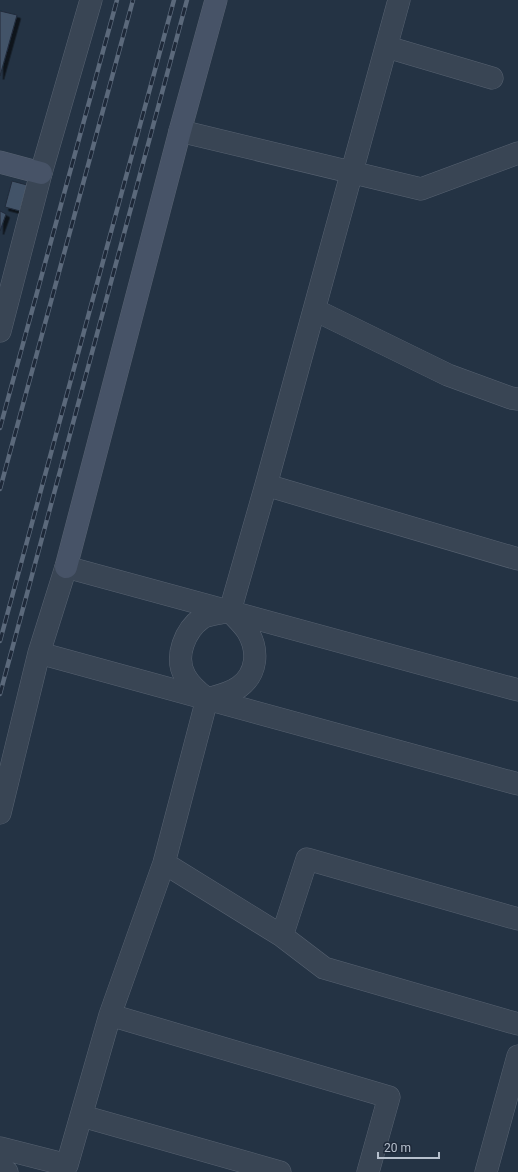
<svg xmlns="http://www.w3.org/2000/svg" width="518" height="1172" viewBox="0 0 518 1172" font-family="Roboto,sans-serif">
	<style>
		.building { fill: #435367; stroke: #202b3b; filter: url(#shadow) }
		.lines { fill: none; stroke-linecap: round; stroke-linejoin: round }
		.street-casing { stroke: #576271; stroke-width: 23 }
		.secondary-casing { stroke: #576271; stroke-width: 23 }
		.street { stroke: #394554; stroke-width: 22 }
		.secondary { stroke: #475367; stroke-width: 22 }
		.rail-casing { stroke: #5b697b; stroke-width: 4.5 }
		.rail { stroke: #1e2939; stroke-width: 3; stroke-dasharray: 9; stroke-linecap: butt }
	</style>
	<defs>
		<filter id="shadow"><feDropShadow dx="3.5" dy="3.5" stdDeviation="0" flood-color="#0009"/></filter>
	</defs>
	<rect width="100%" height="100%" fill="#243344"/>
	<path class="building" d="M0,11L17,15L0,76Z
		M12,181L27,185L20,211L5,207Z
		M0,211L6,214L0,231Z"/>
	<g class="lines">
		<g class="street-casing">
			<path id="street" d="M387,47L492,78
				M180,131L421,189L518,153
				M315,310L448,375L511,398L518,399
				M0,331L41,173L91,0
				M266,485L518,559
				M230,611L266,485L399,0
				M39,653L518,784
				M206,698C198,692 190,685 185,676C174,657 185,630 202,618C208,614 223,613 230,611
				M207,699C218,696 229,694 239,687C257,674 259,651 248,632C244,625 236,618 230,611
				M0,813L39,653L66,567L518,690
				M164,863L282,936
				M518,919L307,859L282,936L324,968L518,1024
				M110,1015L389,1097L368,1172
				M82,1116L280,1172
				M0,1148L67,1165L110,1015L164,863L207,699
				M0,1170L7,1172
				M486,1172L518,1056"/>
		</g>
		<g class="secondary-casing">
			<path id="secondary" d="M0,162L41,173
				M66,567L180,131L216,0"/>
		</g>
		<use href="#street" class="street"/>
		<use href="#secondary" class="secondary"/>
		<g class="rail-casing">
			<path id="rail" d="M0,428L117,0
				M0,489L133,0
				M0,641L174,0
				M0,694L187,0"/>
		</g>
		<use href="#rail" class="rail"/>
	</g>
	<path d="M378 1152v6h61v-6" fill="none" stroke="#b6c0cd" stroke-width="2"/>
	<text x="384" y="1152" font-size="12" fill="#b6c0cd" stroke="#1e2939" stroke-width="3" paint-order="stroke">20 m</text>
</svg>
